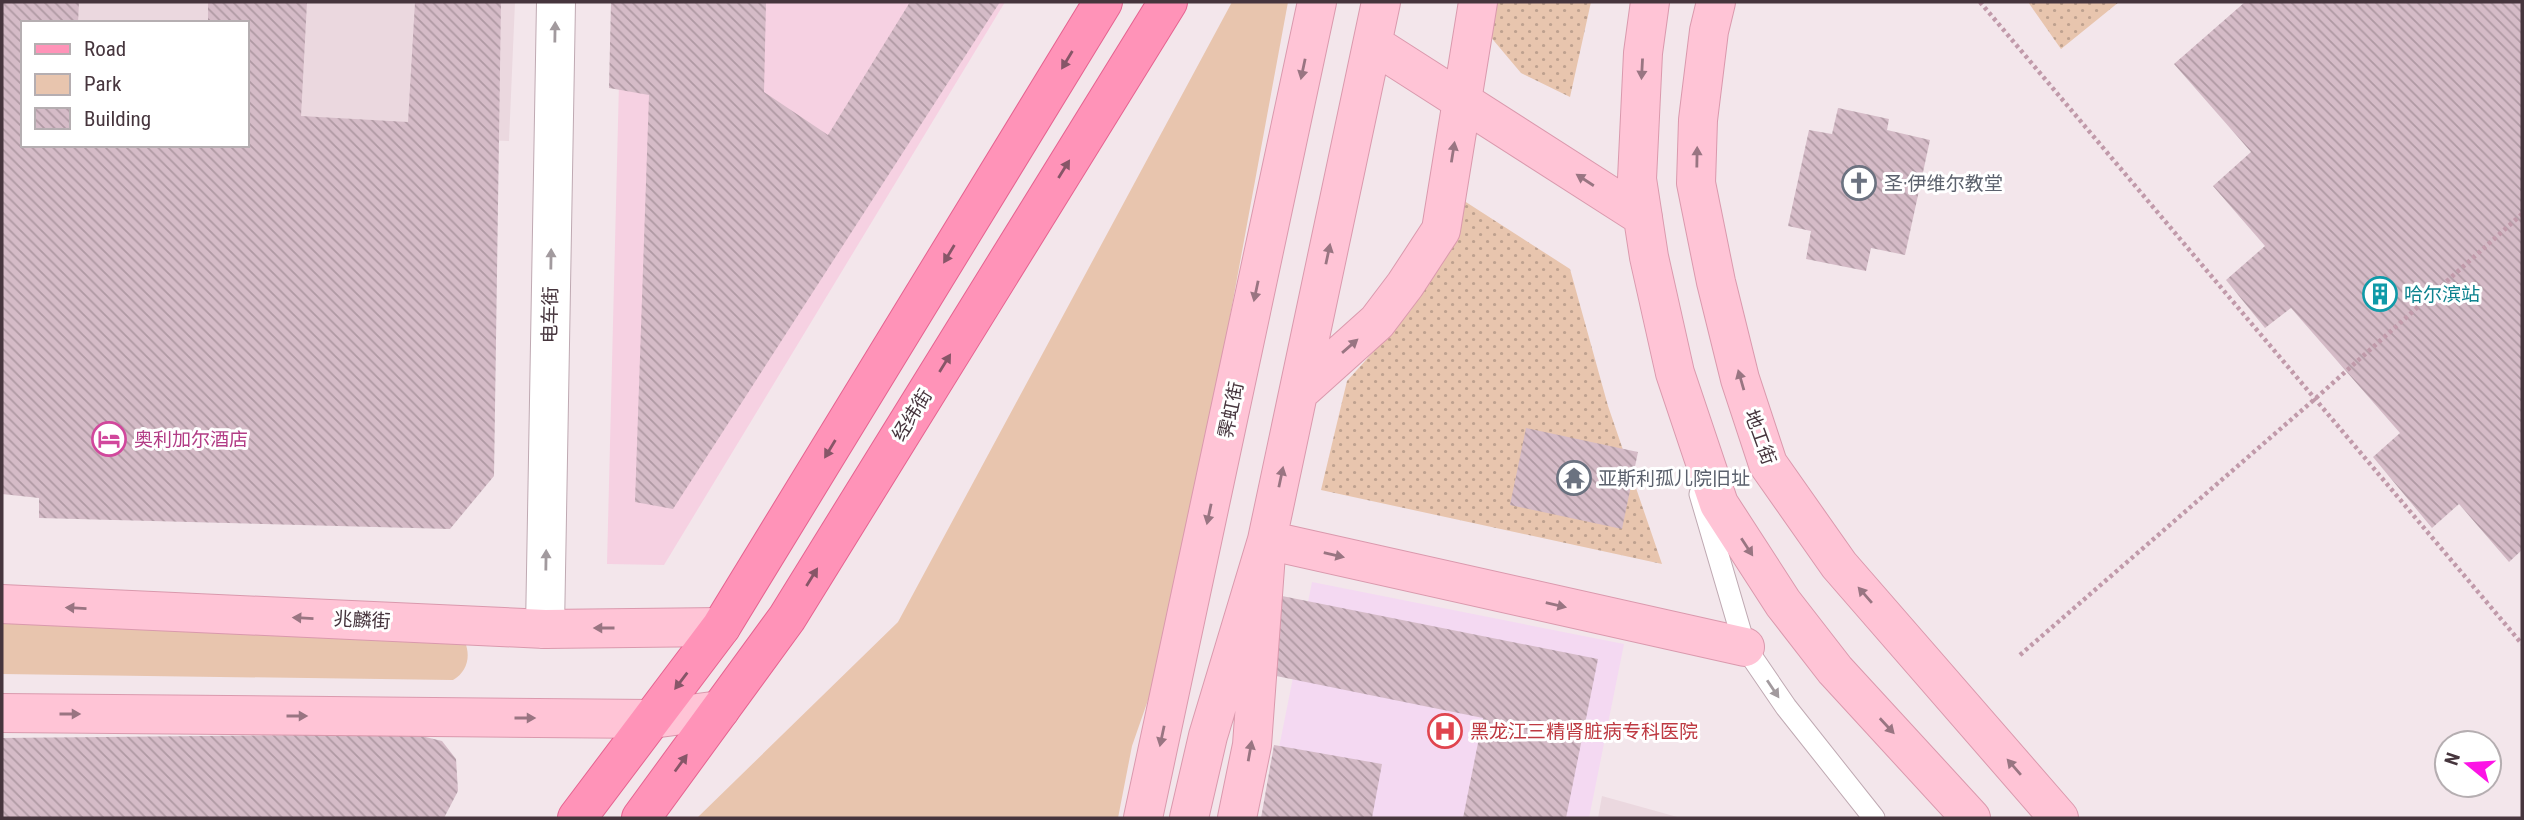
<svg xmlns="http://www.w3.org/2000/svg" width="2524" height="820" viewBox="0 0 2524 820" font-family="'Roboto Condensed','Noto Sans SC',sans-serif">
	<style>
		.residential { fill: #ebd8df }
		.commercial { fill: #f6d1e2 }
		.medical { fill: #f4d9f2 }
		.grass { fill: url(#grass-dots) }
		.green { fill: #e8c5ae }
		.building { fill: url(#building-back-hatch) }
		.lines { fill: none; stroke-linecap: round; stroke-linejoin: round }
		.service-casing { stroke: #bfa9b2; stroke-width: 23 }
		.tertiary-casing { stroke: #bfa9b2; stroke-width: 40 }
		.secondary-casing { stroke: #da99ad; stroke-width: 40 }
		.primary-casing { stroke: #e56390; stroke-width: 40 }
		.path { stroke: #c19aaa; stroke-width: 4.5; stroke-dasharray: 3.5 3.5; stroke-linecap: butt }
		.service { stroke: #fff; stroke-width: 21 }
		.tertiary { stroke: #fff; stroke-width: 38 }
		.secondary { stroke: #ffc4d6; stroke-width: 38 }
		.primary { stroke: #ff93b8; stroke-width: 38 }
		.oneway { fill: #a29a9e }
		.oneway2 { fill: #875668 }
		.oneway3 { fill: #997582 }
		.labels { text-anchor: middle; dominant-baseline: central; stroke-width: 6; stroke-linejoin: round; paint-order: stroke }
		.worship-label { font-size: 19px; fill: #5b616d; stroke: #fff; text-anchor: start }
		.culture-label { font-size: 19px; fill: #0d838f; stroke: #fff; text-anchor: start }
		.street-label { font-size: 19px; fill: #46353d; stroke: #fff }
		.hotel-label { font-size: 19px; fill: #b23c85; stroke: #fff; text-anchor: start }
		.health-label { font-size: 19px; fill: #be3a42; stroke: #fff; text-anchor: start }
	</style>
	<defs>
		<pattern id="grass-dots" width="8" height="8" patternUnits="userSpaceOnUse" patternTransform="scale(1.75)"><rect width="8" height="8" fill="#e8c5ae"/><path d="M2 2h.1M6 6h.1" fill="none" stroke="#bea18f" stroke-width="1.8" stroke-linecap="round"/></pattern>
		<pattern id="building-back-hatch" width="6" height="6" patternUnits="userSpaceOnUse" patternTransform="scale(1.75)"><rect width="6" height="6" fill="#d5bbc7"/><path d="M-1 5l2 2M0 0l6 6M5-1l2 2" fill="none" stroke="#af99a3"/></pattern>
	</defs>
	<rect width="100%" height="100%" fill="#f3e6eb"/>
	<path class="residential" d="M6,2H515L509,141L361,136L247,123V23H23L2,115Z
		M1602,796L1681,818H1598Z"/>
	<path class="commercial" d="M621,2H1005L664,565L607,564Z"/>
	<path class="medical" d="M1312,582L1624,644L1589,818H1265Z"/>
	<path class="grass" d="M1495,2H1591L1570,97L1521,73L1489,35Z
		M2028,2H2119L2061,49Z
		M1441,186L1570,269L1608,406L1662,564L1321,490L1347,381L1411,310Z"/>
	<path class="green" d="M1232,2H1288L1172,631L1132,746L1118,818H697L898,622Z
		M2,623L465,642C471,657 467,672 453,680L2,674Z"/>
	<path class="building" d="M2,2H79L78,23H23V145H247V23H208V2H307L301,116L408,122L415,2H501L494,476L450,529L39,518V498L2,494Z
		M611,2H766L764,92L828,135L910,2H1000L673,509L635,502L649,95L609,88Z
		M2245,2H2522V550L2509,562L2459,504L2432,528L2373,457L2400,433L2291,308L2265,328L2226,280L2265,246L2213,186L2251,152L2174,64Z
		M1838,108L1889,119L1887,130L1930,140L1905,255L1871,248L1866,271L1806,259L1811,231L1788,226L1809,130L1832,134Z
		M1526,428L1638,452L1622,529L1510,505Z
		M1282,596L1598,659L1566,818H1463L1483,718L1266,674Z
		M413,734L442,741L456,759L458,791L444,818H2V738Z
		M1274,745L1382,764L1372,818H1261Z"/>
	<g class="lines">
		<g class="service-casing">
			<path id="service" d="M1700,494L1745,647L1786,707L1874,818"/>
		</g>
		<g class="tertiary-casing">
			<path id="tertiary" d="M545,629L556,2"/>
		</g>
		<g class="secondary-casing">
			<path id="secondary" d="M1650,2L1643,53L1637,179L1649,257L1675,373L1719,504L1783,603L1835,670L1971,818
				M1716,2L1709,31L1698,120L1696,183L1716,282L1740,379L1768,464L1839,565L2059,818
				M1373,44L1643,217
				M1299,392L1377,322L1405,285L1441,230L1478,2
				M2,604L545,629L721,627
				M2,713L652,719L720,710
				M1143,818L1317,2
				M1189,818L1208,736L1267,540L1745,647
				M1237,818L1252,745L1267,540L1381,2"/>
		</g>
		<g class="primary-casing">
			<path id="primary" d="M577,818L721,627L1103,2
				M641,818L787,618L1168,2"/>
		</g>
		<path class="path" d="M1980,2L2522,644
			M2020,655L2316,398L2522,214"/>
		<use href="#service" class="service"/>
		<use href="#tertiary" class="tertiary"/>
		<use href="#secondary" class="secondary"/>
		<use href="#primary" class="primary"/>
	</g>
	<defs><path id="oneway-solid" d="M-6-.8H1V-3.2L6.5 0L1 3.2V.8H-6Z" transform="scale(1.75)"/></defs>
	<g class="oneway">
		<use href="#oneway-solid" transform="translate(555 32) rotate(-89)"/>
		<use href="#oneway-solid" transform="translate(551 259) rotate(-89)"/>
		<use href="#oneway-solid" transform="translate(546 560) rotate(-89)"/>
		<use href="#oneway-solid" transform="translate(1773 689) rotate(56)"/>
	</g>
	<g class="oneway2">
		<use href="#oneway-solid" transform="translate(1067 60) rotate(121)"/>
		<use href="#oneway-solid" transform="translate(1064 169) rotate(-58)"/>
		<use href="#oneway-solid" transform="translate(949 254) rotate(121)"/>
		<use href="#oneway-solid" transform="translate(945 363) rotate(-58)"/>
		<use href="#oneway-solid" transform="translate(830 449) rotate(121)"/>
		<use href="#oneway-solid" transform="translate(812 577) rotate(-58)"/>
		<use href="#oneway-solid" transform="translate(681 681) rotate(127)"/>
		<use href="#oneway-solid" transform="translate(681 763) rotate(-54)"/>
	</g>
	<g class="oneway3">
		<use href="#oneway-solid" transform="translate(1303 69) rotate(102)"/>
		<use href="#oneway-solid" transform="translate(1642 69) rotate(93)"/>
		<use href="#oneway-solid" transform="translate(1453 152) rotate(-81)"/>
		<use href="#oneway-solid" transform="translate(1697 157) rotate(-89)"/>
		<use href="#oneway-solid" transform="translate(1585 180) rotate(-147)"/>
		<use href="#oneway-solid" transform="translate(1328 254) rotate(-78)"/>
		<use href="#oneway-solid" transform="translate(1256 291) rotate(102)"/>
		<use href="#oneway-solid" transform="translate(1350 346) rotate(-41)"/>
		<use href="#oneway-solid" transform="translate(1741 380) rotate(-106)"/>
		<use href="#oneway-solid" transform="translate(1281 477) rotate(-78)"/>
		<use href="#oneway-solid" transform="translate(1209 514) rotate(102)"/>
		<use href="#oneway-solid" transform="translate(1747 547) rotate(57)"/>
		<use href="#oneway-solid" transform="translate(1334 555) rotate(13)"/>
		<use href="#oneway-solid" transform="translate(1865 595) rotate(-131)"/>
		<use href="#oneway-solid" transform="translate(1556 605) rotate(13)"/>
		<use href="#oneway-solid" transform="translate(76 608) rotate(-177)"/>
		<use href="#oneway-solid" transform="translate(303 618) rotate(-177)"/>
		<use href="#oneway-solid" transform="translate(604 628) rotate(180)"/>
		<use href="#oneway-solid" transform="translate(70 714)"/>
		<use href="#oneway-solid" transform="translate(297 716)"/>
		<use href="#oneway-solid" transform="translate(525 718)"/>
		<use href="#oneway-solid" transform="translate(1887 726) rotate(47)"/>
		<use href="#oneway-solid" transform="translate(1162 736) rotate(102)"/>
		<use href="#oneway-solid" transform="translate(1250 751) rotate(-80)"/>
		<use href="#oneway-solid" transform="translate(2014 767) rotate(-131)"/>
	</g>
	<defs>
		<g id="church-ring" transform="scale(1.75)"><circle r="9.5" fill="#fff" stroke="#6b7280" stroke-width="1.5"/><path d="M-1.2-6h2.4v3.5h3.3v2.4h-3.3V6h-2.4V-.1h-3.3v-2.4h3.3Z" fill="#6b7280"/></g>
		<g id="building-ring" transform="scale(1.75)"><circle r="9.5" fill="#fff" stroke="#0f9aa8" stroke-width="1.5"/><path d="M-4-6H4V6H1V3H-1V6H-4ZM-2.5-4.3h1.7v1.8h-1.7ZM.8-4.3h1.7v1.8H.8ZM-2.5-1h1.7V.8h-1.7ZM.8-1h1.7V.8H.8Z" fill="#0f9aa8"/></g>
		<g id="hotel-ring" transform="scale(1.75)"><circle r="9.5" fill="#fff" stroke="#d1479c" stroke-width="1.5"/><path d="M-6-4.5h1.5V1H6V5H4.5V3h-9V5H-6ZM-4 0a1.8 1.8 0 1 1 3.6 0ZM.5 0V-2.5h3Q6-2.5 6 0Z" fill="#d1479c"/></g>
		<g id="temple-ring" transform="scale(1.75)"><circle r="9.5" fill="#fff" stroke="#6b7280" stroke-width="1.5"/><path d="M0-6L5-2H3V0L6.5 2.5H4V6H1.5V3h-3V6H-4V2.5H-6.5L-3 0V-2H-5Z" fill="#6b7280"/></g>
		<g id="hospital-ring" transform="scale(1.75)"><circle r="9.5" fill="#fff" stroke="#e0444e" stroke-width="1.5"/><path d="M-5-5h3v3.5h4V-5h3V5h-3V1.5h-4V5h-3Z" fill="#e0444e"/></g>
	</defs>
	<g fill-rule="evenodd">
		<use href="#church-ring" x="1859" y="183"/>
		<use href="#building-ring" x="2380" y="294"/>
		<use href="#hotel-ring" x="109" y="439"/>
		<use href="#temple-ring" x="1574" y="478"/>
		<use href="#hospital-ring" x="1445" y="731"/>
	</g>
	<g class="labels">
		<g class="worship-label">
			<text x="1884" y="183">圣·伊维尔教堂</text>
			<text x="1598" y="478">亚斯利孤儿院旧址</text>
		</g>
		<g class="culture-label">
			<text x="2404" y="294">哈尔滨站</text>
		</g>
		<g class="street-label">
			<text transform="translate(550 315) rotate(-89)">电车街</text>
			<text transform="translate(1231 410) rotate(-78)">霁虹街</text>
			<text transform="translate(912 415) rotate(-58)">经纬街</text>
			<text transform="translate(1760 437) rotate(70)">地工街</text>
			<text transform="translate(362 620) rotate(3)">兆麟街</text>
		</g>
		<g class="hotel-label">
			<text x="134" y="439">奥利加尔酒店</text>
		</g>
		<g class="health-label">
			<text x="1470" y="731">黑龙江三精肾脏病专科医院</text>
		</g>
	</g>
	<rect width="2524" height="820" fill="none" stroke="#46353d" stroke-width="7"/>
	<rect x="21" y="21" width="228" height="126" fill="#ffffff" stroke="#b5aeb1" stroke-width="2"/>
	<rect x="35" y="44" width="35" height="10" fill="#ff93b8" stroke="#b5aeb1" stroke-width="2"/>
	<text x="84" y="56" font-size="21" fill="#46353d">Road</text>
	<rect x="35" y="74" width="35" height="21" fill="#e8c5ae" stroke="#b5aeb1" stroke-width="2"/>
	<text x="84" y="91" font-size="21" fill="#46353d">Park</text>
	<rect x="35" y="108" width="35" height="21" fill="url(#building-back-hatch)" stroke="#b5aeb1" stroke-width="2"/>
	<text x="84" y="126" font-size="21" fill="#46353d">Building</text>
	<g transform="translate(2468 764) rotate(288)"><circle r="33" fill="#ffffff" stroke="#b5aeb1" stroke-width="2"/>
	<path d="M0-5L12 26L0 18L-12 26Z" fill="#fc14e5"/>
	<text y="-10" font-size="19" font-weight="bold" text-anchor="middle" fill="#46353d">N</text>
	</g>
</svg>
